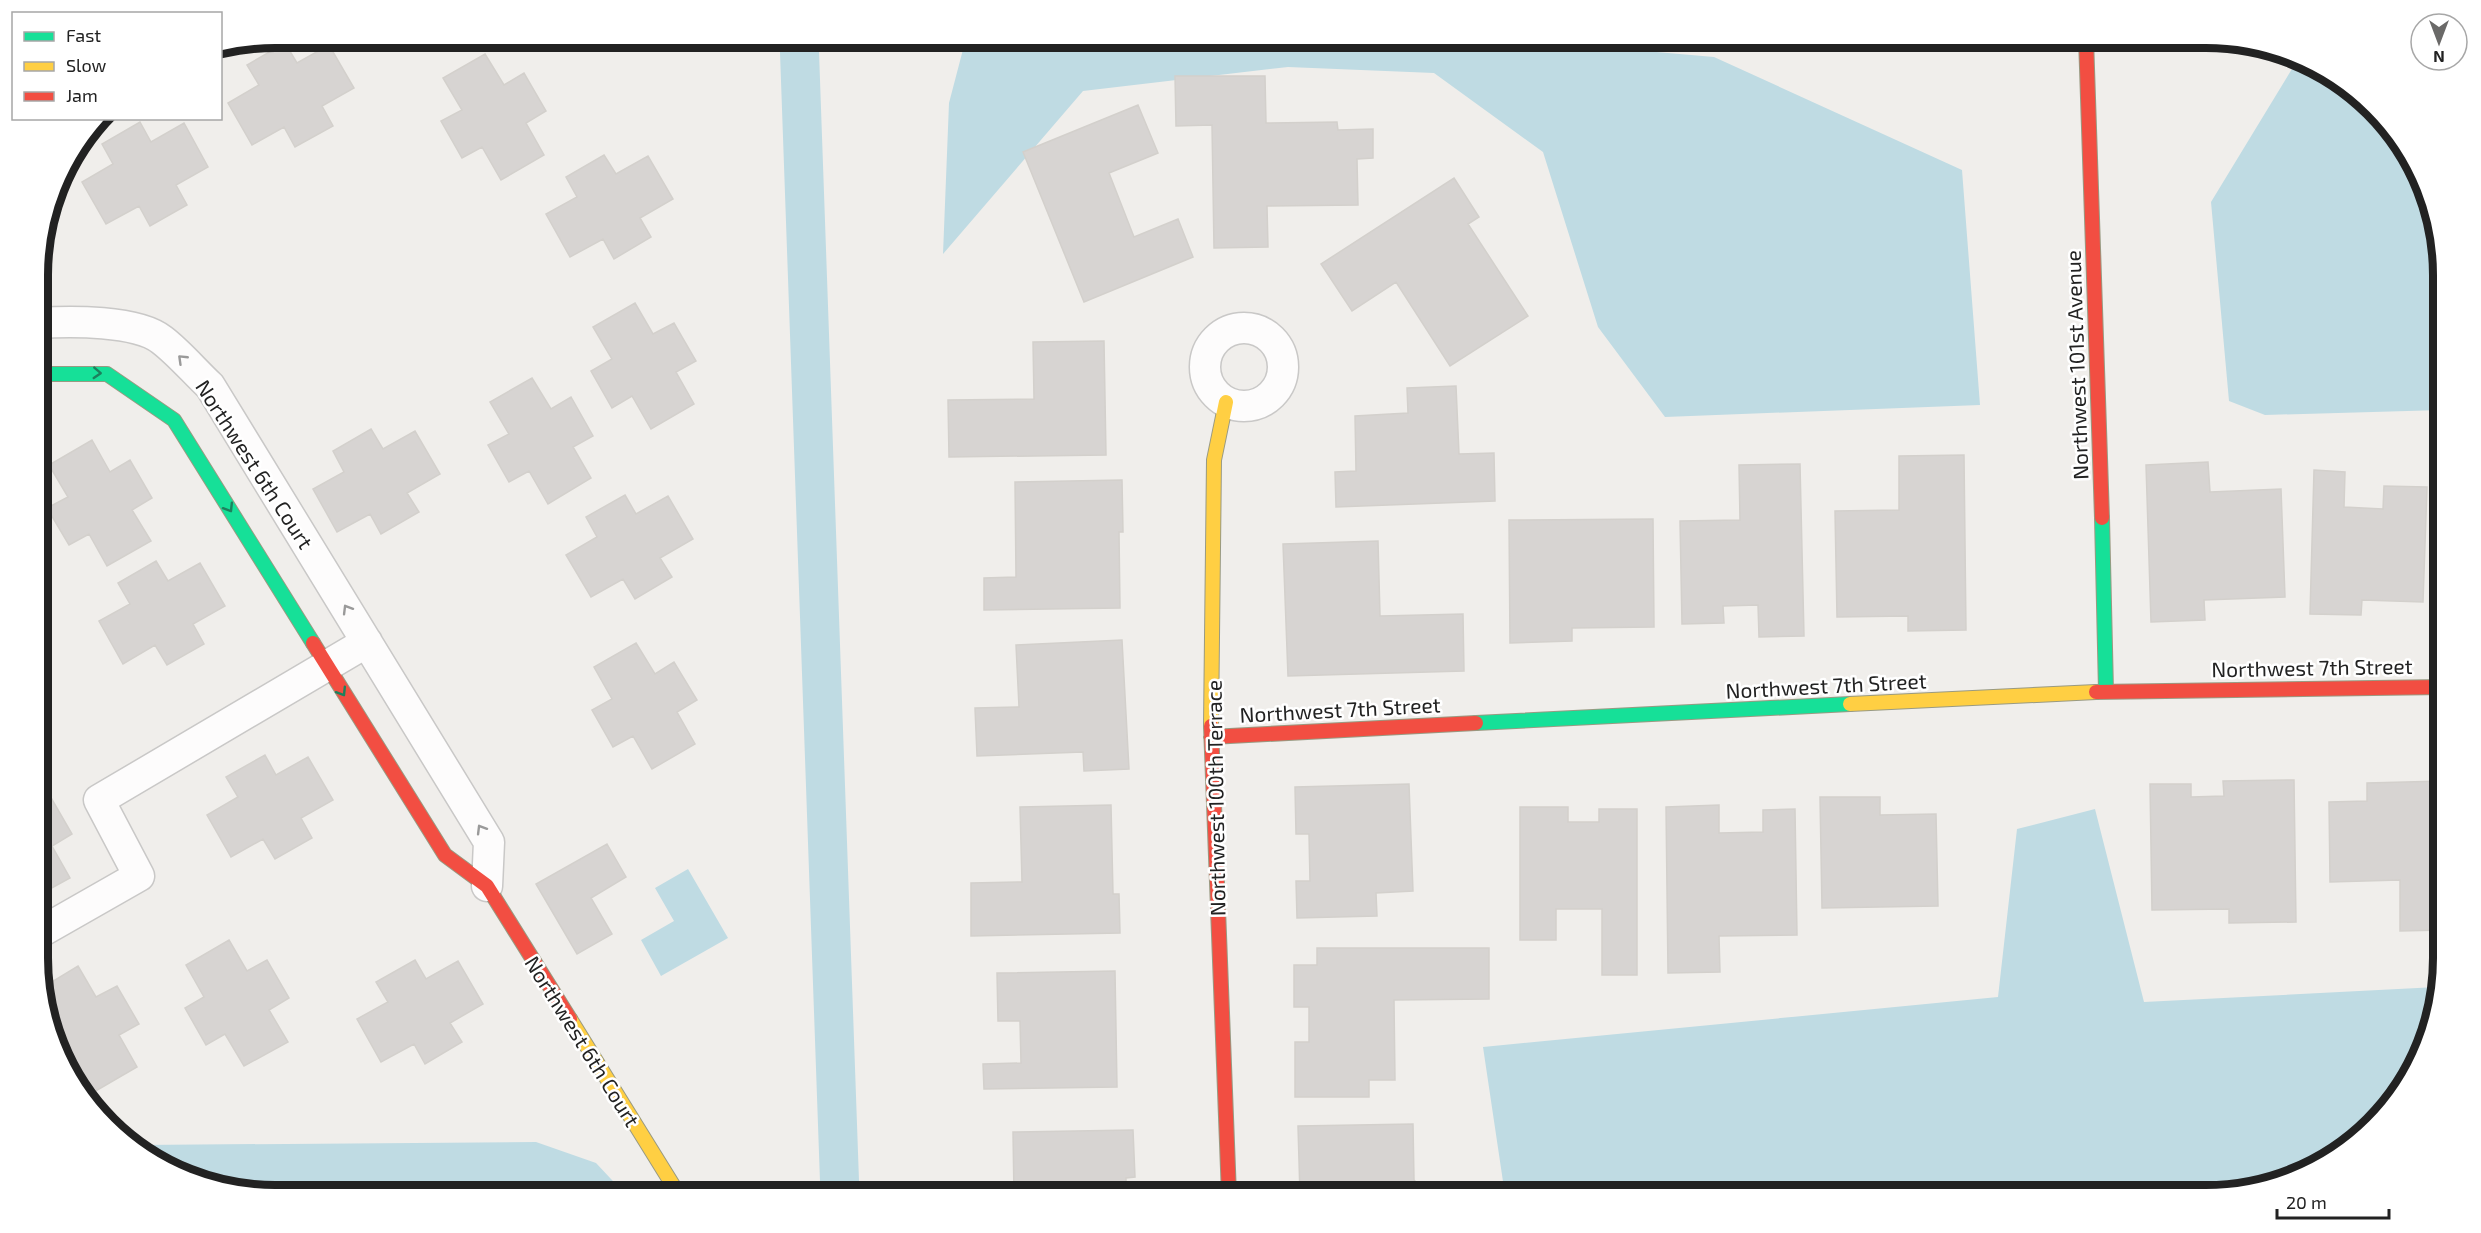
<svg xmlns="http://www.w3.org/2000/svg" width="2481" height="1233" viewBox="0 0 2481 1233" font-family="'Exo 2',sans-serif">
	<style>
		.water { fill: #bfdbe3 }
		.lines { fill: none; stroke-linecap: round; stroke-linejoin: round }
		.canal { stroke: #bfdbe3; stroke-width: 39 }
		.building { fill: #d7d4d2; stroke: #d3d0cc; stroke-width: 1.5 }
		.street-casing { stroke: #c9c8c7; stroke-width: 33 }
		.fast-casing { stroke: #999a82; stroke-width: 16 }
		.slow-casing { stroke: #999a82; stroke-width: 16 }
		.jam-casing { stroke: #999a82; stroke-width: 16 }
		.street { stroke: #fdfcfc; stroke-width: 30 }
		.fast { stroke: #16e098; stroke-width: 14 }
		.slow { stroke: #ffcf43; stroke-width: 14 }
		.jam { stroke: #f24e42; stroke-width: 14 }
		.oneway { stroke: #9a9a9a }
		.oneway2 { stroke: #1c815d }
		.labels { text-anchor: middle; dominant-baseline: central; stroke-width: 5; stroke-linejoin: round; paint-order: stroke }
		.street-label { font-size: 21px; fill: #222; stroke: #fff }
		.rim { fill: none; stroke: #222; stroke-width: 8 }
	</style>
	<rect width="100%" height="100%" fill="#f0eeeb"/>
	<path class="water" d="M966,38H1494L1714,57L1962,170L1980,405L1665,417L1598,327L1543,152L1434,73L1288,67L1083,91L943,254L949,103Z
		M2298,59L2311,62L2395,131L2426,185L2442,245V410L2265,415L2229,401L2211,202Z
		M2095,809L2144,1002L2437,987L2419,1063L2385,1114L2338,1155L2282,1183L2221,1195H1505L1483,1047L1998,997L2017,829Z
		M688,869L728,938L661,976L641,940L674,921L655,888Z
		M536,1142L596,1163L626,1195H275L170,1171L139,1145Z"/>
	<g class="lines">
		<path class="canal" d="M799,38L840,1195"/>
	</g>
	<path class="building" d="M285,43L297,63L329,45L354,88L322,106L333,126L295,147L284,127L252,145L228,103L259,85L247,65Z
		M485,54L504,85L524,73L546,111L526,123L544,155L501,180L482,147L462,158L441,121L462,110L443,78Z
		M1175,76H1265L1266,123L1337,122L1338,130L1373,129V158L1357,159L1358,205L1267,206L1268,247L1214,248L1212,125L1176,126Z
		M1138,105L1158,153L1109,173L1134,237L1178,219L1193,257L1084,302L1023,152Z
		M140,122L151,142L184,123L208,167L176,185L187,205L150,226L139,206L106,224L82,182L113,164L102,144Z
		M604,155L616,174L648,156L673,199L640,218L651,237L614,259L603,239L570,257L546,214L577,197L566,177Z
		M1454,178L1479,217L1468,224L1528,316L1450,366L1396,282L1352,311L1321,264Z
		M635,303L653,334L674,323L696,361L676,372L694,404L651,429L632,396L612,408L591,371L612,359L593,327Z
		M1104,341L1106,455L949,457L948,400L1034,399L1033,342Z
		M532,378L551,409L571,397L593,436L573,447L591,478L548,504L529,471L509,482L488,445L509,434L490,402Z
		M1456,386L1459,454L1494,453L1495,501L1336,507L1335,472L1356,471L1355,416L1408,413L1407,388Z
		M371,429L383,449L415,431L440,474L407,493L419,512L381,534L370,514L337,532L313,489L344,472L333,451Z
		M92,440L110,472L130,460L152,498L132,510L151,541L107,566L89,534L69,545L47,508L68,497L49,465Z
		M1964,455L1966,630L1908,631V616L1837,617L1835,511L1899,510V456Z
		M2208,462L2210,492L2281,489L2285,597L2204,600L2205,620L2151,622L2146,465Z
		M1800,464L1804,636L1759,637L1758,605L1723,606L1724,623L1682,624L1680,521L1740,520L1739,465Z
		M2314,470L2345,472L2344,507L2383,509L2384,486L2427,487L2423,602L2362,600L2361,615L2310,614Z
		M1122,480L1123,532H1119L1120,608L984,610V578L1016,577L1015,482Z
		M625,495L636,514L668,496L693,539L660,558L672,577L635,599L623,579L591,597L566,555L597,537L586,517Z
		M1653,519L1654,627L1572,628V641L1510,643L1509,520Z
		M1378,541L1380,616L1463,614L1464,671L1288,676L1283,544Z
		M156,561L168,581L200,563L225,606L193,624L204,644L167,665L155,645L123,664L99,621L130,604L118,583Z
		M1122,640L1129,769L1084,771L1083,752L977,756L975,708L1019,707L1016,645Z
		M636,643L655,674L674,662L697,700L677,712L695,744L652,769L633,736L613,747L592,710L612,699L594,667Z
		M265,755L276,775L308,757L333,800L301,818L312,838L275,859L263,839L231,857L207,815L238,797L226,777Z
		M2294,780L2296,922L2229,923V909L2152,910L2150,784H2191V797L2224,796L2223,781Z
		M2443,781V930L2400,931V880L2330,882L2329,802L2367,801V783Z
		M1409,784L1413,891L1376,893L1377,916L1297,918L1296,881H1310L1309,834H1296L1295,787Z
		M50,796L72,834L52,846L70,878L39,895V802Z
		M1820,797H1880V815L1936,814L1938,906L1822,908Z
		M1111,805L1113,894H1119L1120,933L971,936V883L1022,882L1020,807Z
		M1719,805V833L1763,832V810L1795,809L1797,935L1719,936L1720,972L1668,973L1666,807Z
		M1520,807H1568V822H1599V809H1637V975H1602V909H1556V940H1520Z
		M607,844L626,877L591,898L612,934L577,954L536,884Z
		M229,940L247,971L267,960L289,998L269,1010L288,1042L244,1066L225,1034L206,1045L185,1008L204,997L186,965Z
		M1317,948H1489V999L1394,1000L1395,1080H1369V1097H1295V1042H1309V1007H1294V965H1317Z
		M415,960L426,979L458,961L483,1004L450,1023L462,1042L425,1064L414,1044L381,1062L357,1019L388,1002L376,982Z
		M78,966L96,997L117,986L139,1024L119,1035L137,1067L94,1092L75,1060L65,1065L55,1048L49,1025L54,1022L43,1004L40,989Z
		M1115,971L1117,1087L984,1089L983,1064L1021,1063L1020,1021H998L997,973Z
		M1413,1124L1414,1180L1428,1195H1300L1298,1126Z
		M1133,1130L1135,1177L1126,1178V1195H1014L1013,1132Z"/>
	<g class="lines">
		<g class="street-casing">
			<path id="street" d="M38,323C70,321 137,320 162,340C179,353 194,371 210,386L489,842L487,886
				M1205 367a39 39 0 1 1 78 0a39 39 0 1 1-78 0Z
				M39,933L139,876L99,800L367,642"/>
		</g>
		<g class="fast-casing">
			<path id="fast" d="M38,374H107L174,420L313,643
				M2102,518L2106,691
				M1476,723L1850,704"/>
		</g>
		<g class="slow-casing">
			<path id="slow" d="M1850,704L2096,692
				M1211,726L1214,460L1226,402
				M570,1019L679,1195"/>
		</g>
		<g class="jam-casing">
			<path id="jam" d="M2086,38L2102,518
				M313,643L445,855L487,886L570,1019
				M2096,692L2443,687
				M1211,726L1229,1195
				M1211,737L1476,723"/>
		</g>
		<use href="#street" class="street"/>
		<use href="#fast" class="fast"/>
		<use href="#slow" class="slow"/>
		<use href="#jam" class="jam"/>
	</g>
	<defs><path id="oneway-chevron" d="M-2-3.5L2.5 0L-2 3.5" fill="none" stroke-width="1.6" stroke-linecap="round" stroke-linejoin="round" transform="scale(1.5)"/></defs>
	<g class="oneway">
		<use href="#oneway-chevron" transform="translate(182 359) rotate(-136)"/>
		<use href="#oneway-chevron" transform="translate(347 609) rotate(-121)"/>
		<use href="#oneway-chevron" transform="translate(481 829) rotate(-121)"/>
	</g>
	<g class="oneway2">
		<use href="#oneway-chevron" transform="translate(97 373) rotate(3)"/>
		<use href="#oneway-chevron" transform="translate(229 508) rotate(58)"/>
		<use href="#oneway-chevron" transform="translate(342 692) rotate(58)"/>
	</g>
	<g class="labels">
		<g class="street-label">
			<text transform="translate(2076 365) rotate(-92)">Northwest 101st Avenue</text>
			<text transform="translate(255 464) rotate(57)">Northwest 6th Court</text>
			<text transform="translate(2312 667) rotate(-1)">Northwest 7th Street</text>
			<text transform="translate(1826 685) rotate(-3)">Northwest 7th Street</text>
			<text transform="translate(1340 709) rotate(-3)">Northwest 7th Street</text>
			<text transform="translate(1215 798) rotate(-91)">Northwest 100th Terrace</text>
			<text transform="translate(583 1041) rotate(58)">Northwest 6th Court</text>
		</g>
	</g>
	<path d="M0 0H2481V1233H0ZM275 48H2206A227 227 0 0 1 2433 275V958A227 227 0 0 1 2206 1185H275A227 227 0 0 1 48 958V275A227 227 0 0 1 275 48Z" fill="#fff" fill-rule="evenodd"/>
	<path class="rim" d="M275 48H2206A227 227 0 0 1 2433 275V958A227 227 0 0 1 2206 1185H275A227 227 0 0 1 48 958V275A227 227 0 0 1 275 48Z"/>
	<rect x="12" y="12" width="210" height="108" fill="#ffffff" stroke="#a7a7a7" stroke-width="1.5"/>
	<rect x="24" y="32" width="30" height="9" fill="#16e098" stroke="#a7a7a7" stroke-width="1.5"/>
	<text x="66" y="42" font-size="18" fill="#222222">Fast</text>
	<rect x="24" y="62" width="30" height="9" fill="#ffcf43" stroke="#a7a7a7" stroke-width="1.5"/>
	<text x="66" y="72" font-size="18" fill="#222222">Slow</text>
	<rect x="24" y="92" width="30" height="9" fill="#f24e42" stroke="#a7a7a7" stroke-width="1.5"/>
	<text x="66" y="102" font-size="18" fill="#222222">Jam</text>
	<g transform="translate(2439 42) rotate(180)"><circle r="28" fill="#ffffff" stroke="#a7a7a7" stroke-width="1.5"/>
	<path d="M0-4.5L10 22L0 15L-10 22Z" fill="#6a6968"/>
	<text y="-9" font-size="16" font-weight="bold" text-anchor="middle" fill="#222222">N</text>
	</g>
	<path d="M2277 1209v9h112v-9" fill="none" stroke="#222222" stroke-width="3"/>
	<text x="2286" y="1209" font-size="18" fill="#222222" stroke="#ffffff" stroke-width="4.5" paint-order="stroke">20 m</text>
</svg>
